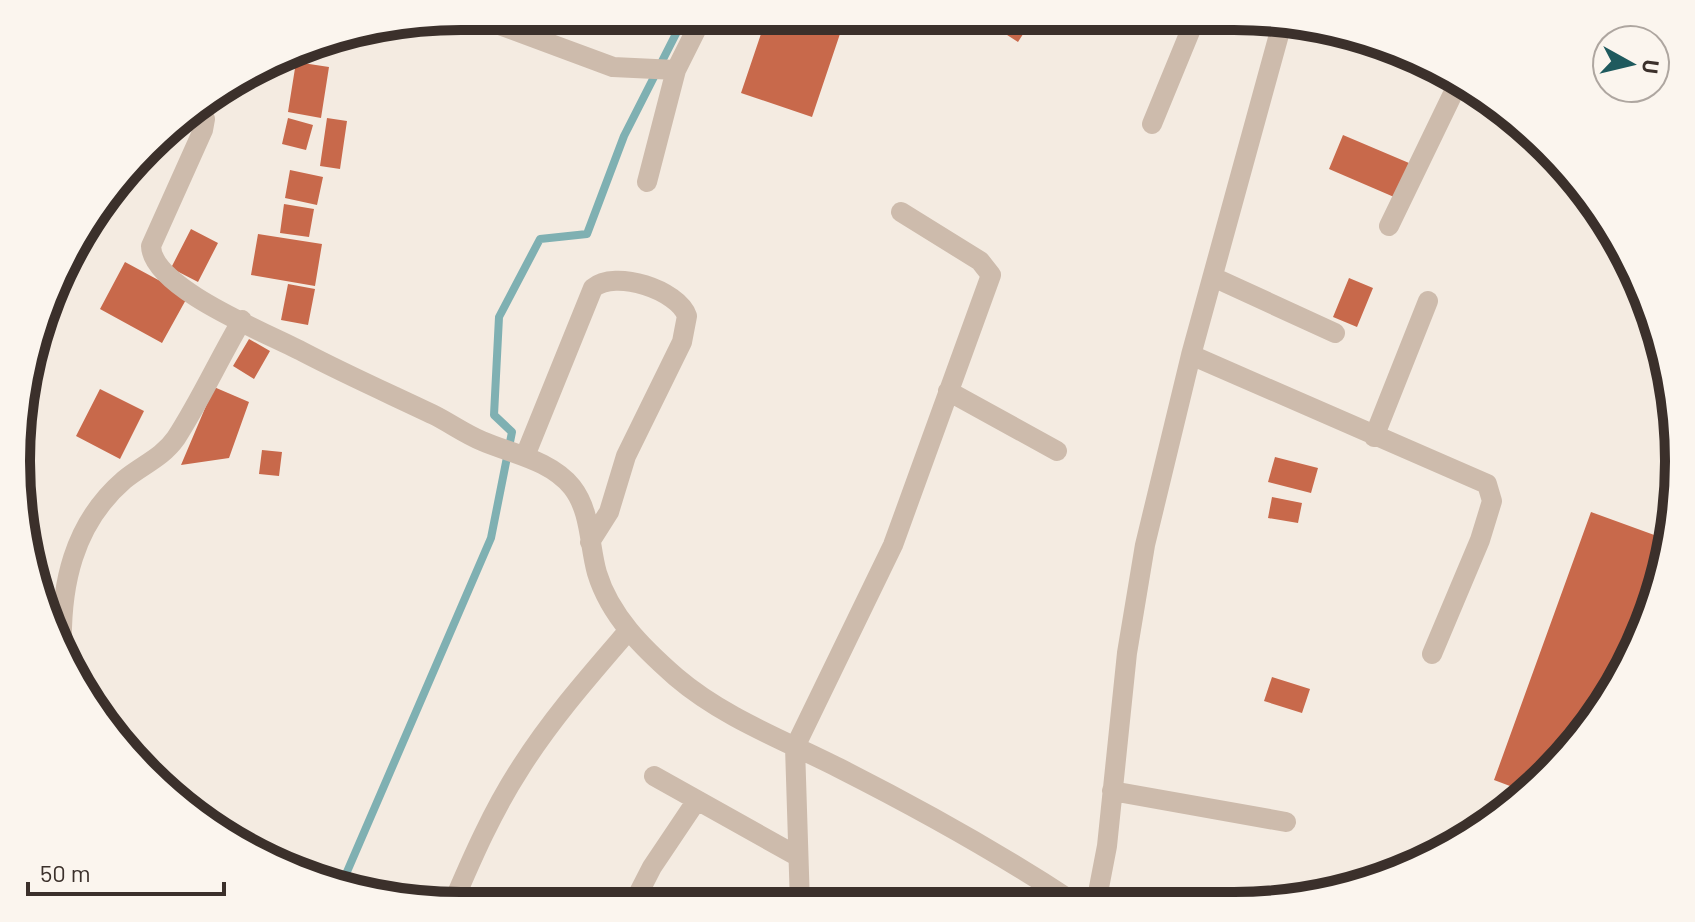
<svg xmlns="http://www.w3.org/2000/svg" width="1695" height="922" viewBox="0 0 1695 922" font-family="Barlow,sans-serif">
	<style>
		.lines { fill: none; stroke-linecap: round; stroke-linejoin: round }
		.stream { stroke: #7fb0b2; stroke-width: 8 }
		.building { fill: #c8694b }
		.minor { stroke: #cdbbac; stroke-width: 20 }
		.rim { fill: none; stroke: #3b302b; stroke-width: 10 }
	</style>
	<rect width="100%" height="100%" fill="#f4ebe1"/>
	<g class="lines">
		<path class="stream" d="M340,888L491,538L512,432L494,415L499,317L540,239L587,234L624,136L685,16"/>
	</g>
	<path class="building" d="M767,16H846L812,117L741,93Z
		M979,17H1034L1018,42Z
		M296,62L329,67L321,118L288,112Z
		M288,118L313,125L306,150L282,144Z
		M327,118L347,121L340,169L320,166Z
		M1343,135L1409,163L1394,197L1329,169Z
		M290,170L323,177L317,205L285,198Z
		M284,204L314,209L309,237L280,233Z
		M191,229L218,243L198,282L171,268Z
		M258,234L322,244L315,286L251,275Z
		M125,262L188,296L162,343L100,309Z
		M1349,278L1373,288L1357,327L1333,317Z
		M288,284L315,289L308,325L281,320Z
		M249,339L270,351L254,379L233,366Z
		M214,387L249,402L229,458L181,465Z
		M100,389L144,411L120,459L76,436Z
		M262,450L282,452L279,476L259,474Z
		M1275,457L1318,468L1311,493L1268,482Z
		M1272,497L1302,503L1298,523L1268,518Z
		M1591,512L1668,540L1620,683L1568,755L1526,792L1494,780Z
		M1272,677L1310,689L1302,713L1264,701Z"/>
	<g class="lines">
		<path class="minor" d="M475,16L613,67L676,70L703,16
			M198,104L205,119L203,130L151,246C152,288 267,333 303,352C347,375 390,394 434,415C450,423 465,434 482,441C512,454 550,460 572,487C591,511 589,545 597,573C610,616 643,648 676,677C724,718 784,740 839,768C920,809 999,853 1075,903
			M1152,124L1196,17
			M647,182L676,70
			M1389,226L1460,79
			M1213,277L1335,333
			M1191,355L1487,484L1492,501L1480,540L1432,654
			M948,391L1057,451
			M1374,437L1428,301
			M525,456L593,288C615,269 678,290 687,316L682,342L626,456L609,512L590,542
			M62,651C60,586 73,524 124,480C142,465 162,458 176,438C200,401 219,359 242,320
			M654,776L797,856
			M1112,791L1286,822
			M1096,903L1107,846L1127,653L1145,545L1191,355L1283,20
			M633,904L652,867L697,800
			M800,904L795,747L893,545L991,275L980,261L901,212
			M452,905C472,858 493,810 521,767C552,718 591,674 628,631"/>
	</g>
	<path d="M0 0H1695V922H0ZM461 30H1234A431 431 0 0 1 1665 461V461A431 431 0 0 1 1234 892H461A431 431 0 0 1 30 461V461A431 431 0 0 1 461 30Z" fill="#fbf5ee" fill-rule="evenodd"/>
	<path class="rim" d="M461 30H1234A431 431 0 0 1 1665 461V461A431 431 0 0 1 1234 892H461A431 431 0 0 1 30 461V461A431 431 0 0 1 461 30Z"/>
	<g transform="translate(1631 64) rotate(98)"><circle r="38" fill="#fbf5ee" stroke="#aea6a0" stroke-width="2"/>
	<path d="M0-6L14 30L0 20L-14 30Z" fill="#1f5a5e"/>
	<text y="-12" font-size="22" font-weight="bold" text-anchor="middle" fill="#3b302b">U</text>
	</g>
	<path d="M28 882v12h196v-12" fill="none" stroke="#3b302b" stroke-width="4"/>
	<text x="40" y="882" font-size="24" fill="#3b302b" stroke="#fbf5ee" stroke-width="6" paint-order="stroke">50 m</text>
</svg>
